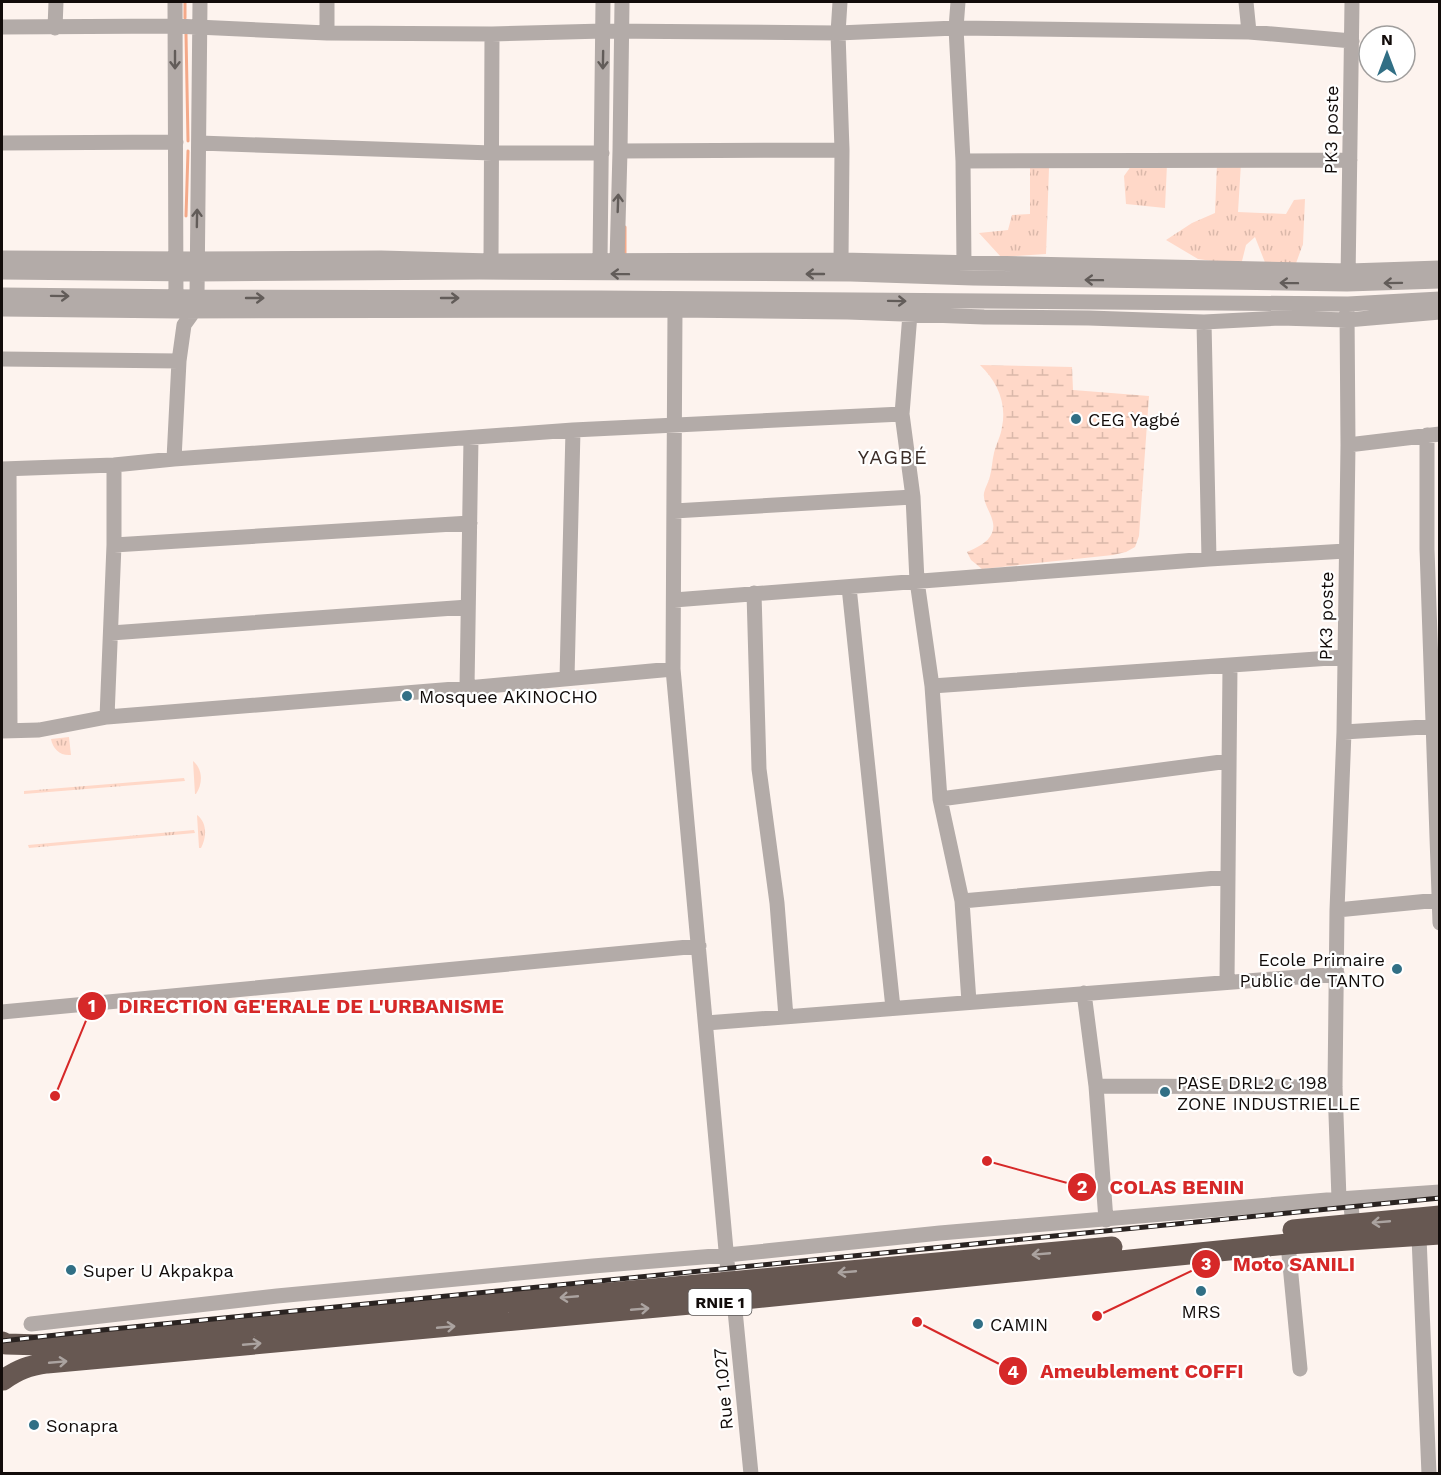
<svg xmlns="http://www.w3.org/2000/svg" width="1441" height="1475" viewBox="0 0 1441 1475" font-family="'Work Sans',sans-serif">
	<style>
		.grass { fill: url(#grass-tufts) }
		.wetland { fill: url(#wetland-marsh) }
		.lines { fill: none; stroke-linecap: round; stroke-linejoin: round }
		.stream { stroke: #f4a989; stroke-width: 3 }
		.minor { stroke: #b3aba8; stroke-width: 15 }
		.highway { stroke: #675852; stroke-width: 21 }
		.rail-casing { stroke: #2a2321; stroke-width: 5 }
		.rail { stroke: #fff; stroke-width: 3; stroke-dasharray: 9; stroke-linecap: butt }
		.oneway { stroke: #625c59 }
		.oneway2 { stroke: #aba3a0 }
		.poi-dot { fill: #316f85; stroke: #fff; stroke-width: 2 }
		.labels { text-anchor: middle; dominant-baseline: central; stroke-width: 4.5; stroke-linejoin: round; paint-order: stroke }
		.shield { fill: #fff; stroke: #595554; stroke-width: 1.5 }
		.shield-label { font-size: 16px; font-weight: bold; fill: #120c0a }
		.street-label { font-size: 18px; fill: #120c0a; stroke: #fff }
		.poi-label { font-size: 18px; fill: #120c0a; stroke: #fff; text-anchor: start }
		.neighbourhood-label { font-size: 20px; letter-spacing: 1.5px; fill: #3b2d28; stroke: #fff }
		.leader { fill: none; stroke: #d62828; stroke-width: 2 }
		.callout-dot { fill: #d62828; stroke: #fff; stroke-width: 2 }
		.mark-label { font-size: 18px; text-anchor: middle; font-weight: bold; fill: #fff }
		.callout-label { font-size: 20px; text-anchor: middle; font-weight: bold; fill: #d62828; stroke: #fff; stroke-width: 4.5; stroke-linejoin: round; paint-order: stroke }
	</style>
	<defs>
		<pattern id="grass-tufts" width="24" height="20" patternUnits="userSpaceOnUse" patternTransform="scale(1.5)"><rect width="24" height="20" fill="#ffd8c8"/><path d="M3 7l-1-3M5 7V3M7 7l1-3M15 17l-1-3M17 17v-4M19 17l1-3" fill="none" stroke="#dab8aa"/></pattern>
		<pattern id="wetland-marsh" width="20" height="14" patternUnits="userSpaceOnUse" patternTransform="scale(1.5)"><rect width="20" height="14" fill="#ffd8c8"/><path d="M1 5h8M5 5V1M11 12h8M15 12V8" fill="none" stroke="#dab8aa"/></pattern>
	</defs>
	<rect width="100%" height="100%" fill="#fdf3ee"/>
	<path class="grass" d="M1134,162L1167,164L1165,208L1126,204L1124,176Z
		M1217,163H1241L1238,212L1286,214L1294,200L1305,199L1303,244L1295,266L1266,265L1255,237L1246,245L1241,265L1198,259L1166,240L1192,223L1215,213Z
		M1030,167L1049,168L1046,254L1001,257L979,233L1008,230L1012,215L1030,214Z
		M69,737L71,755C60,756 53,749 51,739Z
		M193,761C203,769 203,784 196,794H195Z
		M184,778L185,781L24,794V791Z
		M197,815C207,822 207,837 201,848H199Z
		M194,830L195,833L29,848L28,845Z"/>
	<path class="wetland" d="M980,365L1072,367L1073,390L1149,396L1139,536L1135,547L1126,552L1113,555L982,569L971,560L967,552C976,548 988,543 992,533C998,519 982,506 984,493C985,487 989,482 990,476C992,469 992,461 994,453C996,444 1001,436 1002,427C1007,403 997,381 980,365Z"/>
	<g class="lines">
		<path class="stream" d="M185,18V2
			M186,34L188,141
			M186,216L188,151
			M625,257V227"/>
		<path class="minor" d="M175,2L176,306
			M840,2L838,33L842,150L841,260
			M958,2L956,28L963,161L964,264
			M1246,2L1249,32
			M2,27L175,26L327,33L492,34L604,31L838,33L956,28L1249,32L1352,41
			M55,28L56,2
			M327,33V2
			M2,143L176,142
			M199,143L492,153H602
			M620,151L842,150
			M963,161L1350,160
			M2,258L193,259L381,258L491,261L841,260L1349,271L1440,268
			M491,261L492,34
			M600,261L603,2
			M617,261L620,151L622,2
			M2,272L197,274L479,272L851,274L973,278L1347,284L1440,281
			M1348,280L1352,2
			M2,295L197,297L600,298L1348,304L1440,299
			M2,309L177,311L675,310L848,312L984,317L1089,318L1204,322L1280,318L1347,320L1440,312
			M675,310L673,669L729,1283
			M1347,310L1348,445L1344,732L1337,910L1335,1087L1339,1199L1351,1206L1353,1225
			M910,314L902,414L913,497L917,581L932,686L940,799L962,901L969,1002
			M1204,322L1209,559
			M2,359L179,361
			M1427,435V549L1440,923
			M1348,445L1440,434
			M174,459L179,361L184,325L194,311L197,297L200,2
			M2,469L114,465L174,459L573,430L902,414
			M9,469L10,730
			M674,511L913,497
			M114,545L470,523
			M849,587L893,1008
			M754,593L759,769L777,903L786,1017
			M674,600L1209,559L1346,551
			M111,633L468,607
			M567,678L573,430
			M932,686L1345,657
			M467,688L471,438
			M107,717L114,545V465
			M2,731L39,730L107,717L467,688L673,669
			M1344,732L1440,726
			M940,799L1229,761
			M962,901L1228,877
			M1337,910L1439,900
			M1227,982L1230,666
			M1084,993L1096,1086L1106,1220
			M2,1012L699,946
			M706,1023L1337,974
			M1096,1086L1335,1087
			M1419,1237L1429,1474
			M1288,1244L1300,1369
			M734,1300L751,1474
			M31,1324L277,1296L593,1266L727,1255L940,1233L1339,1199L1440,1192"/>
		<path class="highway" d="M1293,1230L1440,1216
			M2,1342L6,1344L42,1345L1112,1247
			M3,1380C19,1369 28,1366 47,1363L734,1300L1288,1244L1440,1234"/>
		<g class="rail-casing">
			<path id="rail" d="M2,1341L102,1330L1440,1198"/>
		</g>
		<use href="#rail" class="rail"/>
	</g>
	<defs><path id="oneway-shaft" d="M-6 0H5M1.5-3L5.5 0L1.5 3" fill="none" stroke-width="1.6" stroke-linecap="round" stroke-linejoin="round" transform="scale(1.5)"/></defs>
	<g class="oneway">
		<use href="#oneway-shaft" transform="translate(175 60) rotate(90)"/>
		<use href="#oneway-shaft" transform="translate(603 60) rotate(91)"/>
		<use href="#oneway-shaft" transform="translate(618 203) rotate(-88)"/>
		<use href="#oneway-shaft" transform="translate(197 218) rotate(-89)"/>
		<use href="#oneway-shaft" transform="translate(620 274) rotate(-179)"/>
		<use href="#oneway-shaft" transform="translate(815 274) rotate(180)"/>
		<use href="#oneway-shaft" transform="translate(1094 280) rotate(-179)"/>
		<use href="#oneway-shaft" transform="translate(1289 283) rotate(-179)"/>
		<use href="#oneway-shaft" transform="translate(1393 283) rotate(179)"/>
		<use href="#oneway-shaft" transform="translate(60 296) rotate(1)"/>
		<use href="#oneway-shaft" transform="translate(255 298)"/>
		<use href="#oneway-shaft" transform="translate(450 298)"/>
		<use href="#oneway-shaft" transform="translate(897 301) rotate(1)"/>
	</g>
	<g class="oneway2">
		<use href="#oneway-shaft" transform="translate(1381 1222) rotate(175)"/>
		<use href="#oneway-shaft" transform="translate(1041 1254) rotate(175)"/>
		<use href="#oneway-shaft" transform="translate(847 1272) rotate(175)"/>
		<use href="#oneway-shaft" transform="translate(569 1297) rotate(175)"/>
		<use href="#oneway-shaft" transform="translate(640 1309) rotate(-5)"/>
		<use href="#oneway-shaft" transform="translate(446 1327) rotate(-5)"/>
		<use href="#oneway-shaft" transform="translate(252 1344) rotate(-5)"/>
		<use href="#oneway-shaft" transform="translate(58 1362) rotate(-5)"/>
	</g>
	<g class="poi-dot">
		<circle cx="1076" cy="419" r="6"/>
		<circle cx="407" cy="696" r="6"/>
		<circle cx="1397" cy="969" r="6"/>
		<circle cx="1165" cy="1092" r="6"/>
		<circle cx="71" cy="1270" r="6"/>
		<circle cx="1201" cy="1291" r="6"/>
		<circle cx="978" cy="1324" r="6"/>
		<circle cx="34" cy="1425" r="6"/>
	</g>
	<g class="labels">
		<rect class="shield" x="688.5" y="1289" width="63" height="26" rx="4.5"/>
		<g class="shield-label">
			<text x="720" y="1302">RNIE 1</text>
		</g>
		<g class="street-label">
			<text transform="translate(1331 130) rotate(-89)">PK3 poste</text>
			<text transform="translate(1326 616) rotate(-89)">PK3 poste</text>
			<text transform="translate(723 1389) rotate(-95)">Rue 1.027</text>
		</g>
		<g class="poi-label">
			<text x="1088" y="419">CEG Yagbé</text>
			<text x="419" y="696">Mosquee AKINOCHO</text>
			<text x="1385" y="959" text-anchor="end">Ecole Primaire<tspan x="1385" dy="21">Public de TANTO</tspan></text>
			<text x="1177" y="1082">PASE DRL2 C 198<tspan x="1177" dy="21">ZONE INDUSTRIELLE</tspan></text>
			<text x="83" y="1270">Super U Akpakpa</text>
			<text x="1201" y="1311" text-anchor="middle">MRS</text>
			<text x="990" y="1324">CAMIN</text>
			<text x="46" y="1425">Sonapra</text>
		</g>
		<g class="neighbourhood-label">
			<text x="893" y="457">YAGBÉ</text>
		</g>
	</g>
	<path class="leader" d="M55 1096L92 1006M987 1161L1082 1187M1097 1316L1206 1264M917 1322L1013 1371"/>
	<g class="callout-dot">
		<circle cx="55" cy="1096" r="6"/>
		<circle cx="987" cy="1161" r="6"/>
		<circle cx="1097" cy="1316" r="6"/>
		<circle cx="917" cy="1322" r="6"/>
		<circle cx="92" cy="1006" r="15"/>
		<circle cx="1082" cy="1187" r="15"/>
		<circle cx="1206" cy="1264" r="15"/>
		<circle cx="1013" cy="1371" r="15"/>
	</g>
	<g class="mark-label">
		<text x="92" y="1012">1</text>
		<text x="1082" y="1193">2</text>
		<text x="1206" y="1270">3</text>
		<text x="1013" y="1378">4</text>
	</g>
	<g class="callout-label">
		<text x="311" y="1013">DIRECTION GE'ERALE DE L'URBANISME</text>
		<text x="1177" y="1194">COLAS BENIN</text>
		<text x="1294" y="1271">Moto SANILI</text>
		<text x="1142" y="1378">Ameublement COFFI</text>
	</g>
	<rect width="1441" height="1475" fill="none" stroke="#120c0a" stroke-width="6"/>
	<g transform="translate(1387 54)"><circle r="28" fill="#ffffff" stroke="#a09e9d" stroke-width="1.5"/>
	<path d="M0-4.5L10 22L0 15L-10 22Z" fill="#316f85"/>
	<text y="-9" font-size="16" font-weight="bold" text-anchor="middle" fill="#120c0a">N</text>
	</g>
</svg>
